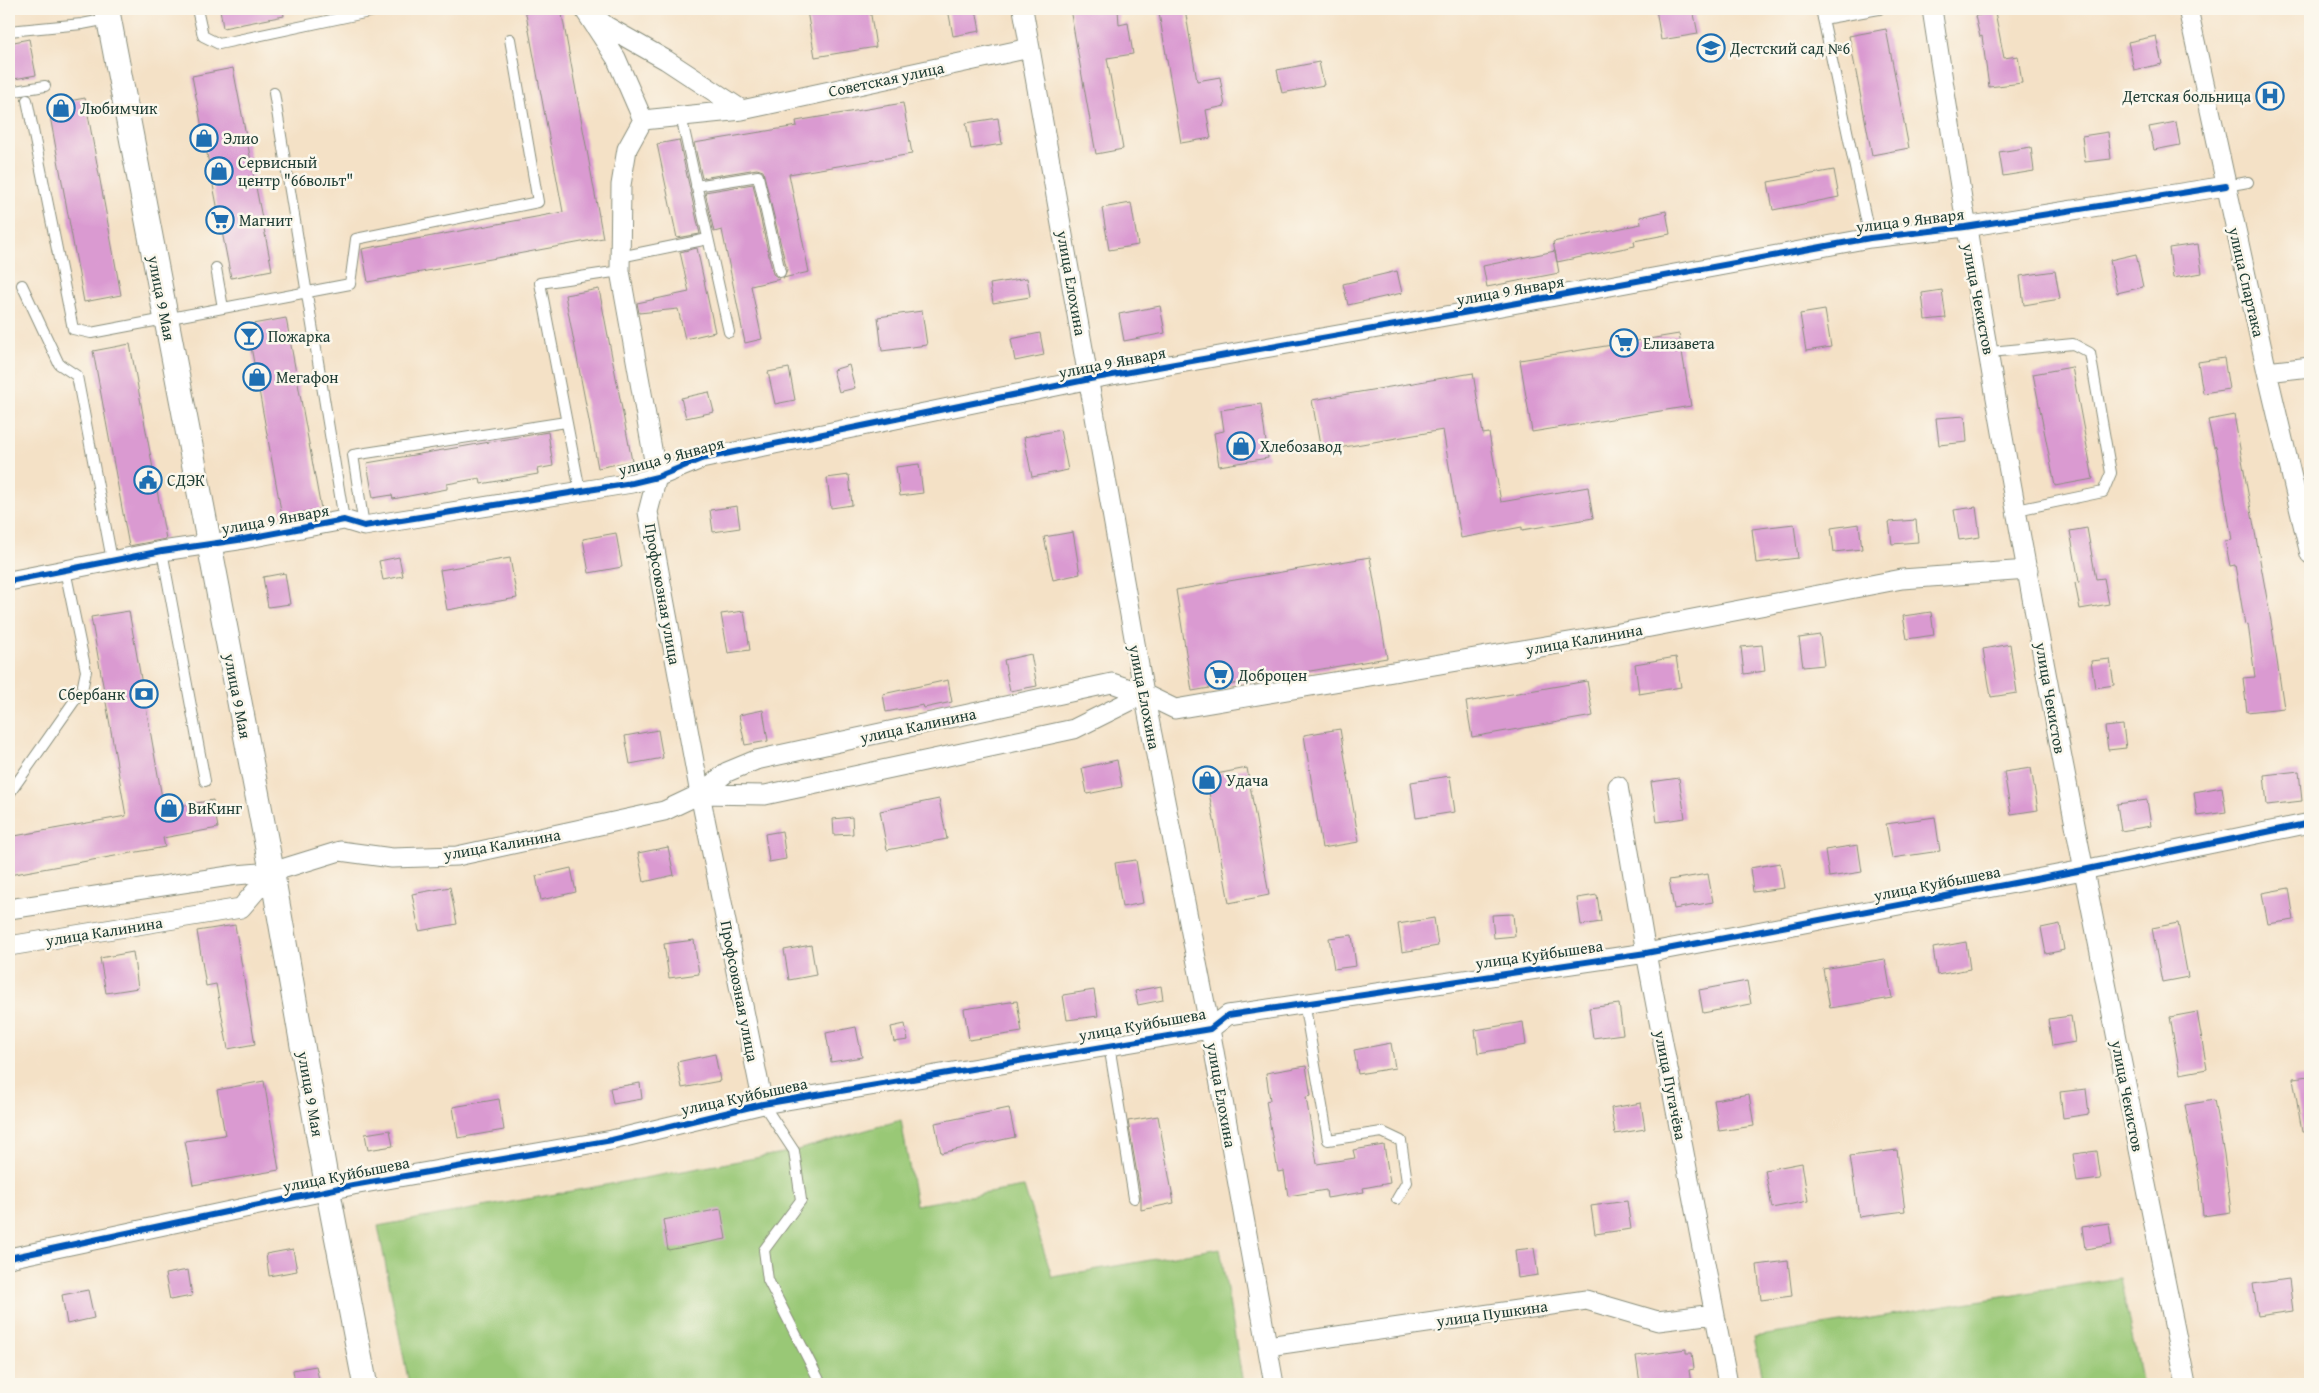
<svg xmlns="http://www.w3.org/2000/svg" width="2319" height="1393" viewBox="0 0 2319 1393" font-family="'Gentium Book Plus',serif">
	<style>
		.green { fill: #99c876; stroke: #5c8255 }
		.building { fill: #da9ad1 }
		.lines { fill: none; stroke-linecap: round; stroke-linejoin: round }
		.service-casing { stroke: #8a8f7d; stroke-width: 12 }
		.minor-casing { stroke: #8a8f7d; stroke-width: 21 }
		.tertiary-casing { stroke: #8a8f7d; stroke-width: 26 }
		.service { stroke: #fff; stroke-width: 10 }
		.minor { stroke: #fff; stroke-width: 19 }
		.tertiary { stroke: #fff; stroke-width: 24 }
		.cycleway-casing { stroke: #fbf7ec; stroke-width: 9 }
		.cycleway { stroke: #0057b8; stroke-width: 6 }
		.labels { text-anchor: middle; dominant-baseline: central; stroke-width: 5; stroke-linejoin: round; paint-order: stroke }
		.poi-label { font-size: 16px; fill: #1f3d34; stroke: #fbf7ec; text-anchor: start }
		.street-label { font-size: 16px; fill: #1f3d34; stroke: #fbf7ec }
	</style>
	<rect width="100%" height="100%" fill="#fbf7ec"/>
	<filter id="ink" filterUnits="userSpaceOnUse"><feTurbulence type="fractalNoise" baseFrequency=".02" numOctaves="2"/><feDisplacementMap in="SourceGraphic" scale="10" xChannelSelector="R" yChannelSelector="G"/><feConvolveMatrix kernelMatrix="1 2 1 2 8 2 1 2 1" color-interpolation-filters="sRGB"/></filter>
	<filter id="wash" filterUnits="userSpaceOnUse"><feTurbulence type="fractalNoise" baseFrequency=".0096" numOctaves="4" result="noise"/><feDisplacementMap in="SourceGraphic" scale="20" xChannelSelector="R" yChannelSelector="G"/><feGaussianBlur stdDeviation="1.12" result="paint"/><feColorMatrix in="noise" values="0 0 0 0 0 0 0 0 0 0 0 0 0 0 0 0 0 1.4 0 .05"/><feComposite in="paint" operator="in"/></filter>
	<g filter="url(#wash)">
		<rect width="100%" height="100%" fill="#f4e1c6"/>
		<path class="green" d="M901,1120L916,1205L1024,1187L1052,1277L1220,1248L1243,1384H409L378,1226L794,1151Z
			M2120,1278L2142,1384H1764L1754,1337Z"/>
		<g id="blocks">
			<path class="building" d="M220,9H283L284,16L223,28Z
				M525,9H561L603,238L368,282L362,249L563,212Z
				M821,9H870L876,47L815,57L807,11Z
				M948,9H976L980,31L953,36Z
				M1070,9H1118L1119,25L1128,23L1133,54L1107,58L1123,149L1096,154Z
				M1185,9L1197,81L1220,77L1225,106L1206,110L1211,138L1181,143L1159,13Z
				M1656,9H1693L1698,34L1661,40Z
				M1995,12L2004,58L2018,56L2022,83L1989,87L1982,36L1980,37L1975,16Z
				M1886,29L1909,148L1872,155L1849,36Z
				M2156,36L2162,64L2134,70L2128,42Z
				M29,39L36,75L9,80V43Z
				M1319,62L1324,85L1282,93L1277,70Z
				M233,68L272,270L231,278L192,76Z
				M85,98L121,295L84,302L48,105Z
				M903,103L912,154L789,174L809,272L783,278L787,270L763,171L757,169L702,178L694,143L797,126L796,121Z
				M998,118L1002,144L971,149L966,123Z
				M2176,122L2180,145L2154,150L2149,127Z
				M2108,132L2111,159L2085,162L2082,136Z
				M679,140L700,234L677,238L657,144Z
				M2031,147L2034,171L2003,176L1999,152Z
				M1834,170L1839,197L1773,210L1768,182Z
				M753,184L773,274L780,279L751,286L762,339L745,343L722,230L714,232L705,192Z
				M1131,203L1138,245L1109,250L1102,208Z
				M1666,211L1670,234L1634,241L1635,246L1557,262L1553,242L1641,224L1640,217Z
				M2198,244L2202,273L2173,278L2169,248Z
				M697,248L715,332L685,339L678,309L639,313L637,303L689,292L680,252Z
				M1555,251L1559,273L1487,287L1483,266Z
				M2136,254L2143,287L2117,293L2110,260Z
				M1397,271L1402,293L1348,305L1343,284Z
				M2055,271L2060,299L2024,305L2020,276Z
				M1027,278L1030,297L993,303L990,284Z
				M599,289L632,461L598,468L565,295Z
				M1942,290L1946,318L1925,320L1922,293Z
				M1160,306L1165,333L1124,341L1119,314Z
				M1825,310L1831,347L1806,351L1800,314Z
				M922,311L927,345L882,351L878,317Z
				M286,318L321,509L282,516L247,325Z
				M1040,333L1044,355L1015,361L1011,339Z
				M1679,334L1691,406L1532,432L1520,360Z
				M130,344L166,539L129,546L93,351Z
				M2224,358L2229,389L2203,393L2198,362Z
				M849,365L855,388L839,392L833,370Z
				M2072,367L2093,479L2055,486L2033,374Z
				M789,368L795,400L775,404L768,372Z
				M1473,373L1483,434L1489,433L1501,502L1588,487L1593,518L1522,530V527L1461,538L1443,430L1321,451L1312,400Z
				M709,392L714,412L686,418L681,398Z
				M1261,404L1268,458L1219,466L1214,433L1224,431L1221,410Z
				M2234,415L2272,627L2284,708L2247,712L2243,678L2255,677L2248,624L2245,625L2235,565L2230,566L2225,541L2232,540L2216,446L2214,447L2208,420Z
				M1965,416L1967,442L1939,445L1936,418Z
				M1060,430L1068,470L1032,477L1024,437Z
				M548,432L553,466L537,469L538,474L481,484L480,478L447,484V489L393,499L392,495L373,498L367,463Z
				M919,464L923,493L900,496L896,467Z
				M849,475L852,505L831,508L827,478Z
				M737,506L740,528L713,532L710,510Z
				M1976,507L1980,537L1959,540L1954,510Z
				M1916,520L1918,542L1892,544L1889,522Z
				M1794,524L1798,558L1756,563L1752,529Z
				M1859,524L1862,549L1834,552L1831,528Z
				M2087,528L2096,579L2104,578L2109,604L2080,609L2075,583L2079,582L2070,531Z
				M1073,532L1080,574L1053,580L1044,537Z
				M616,533L622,567L589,573L583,539Z
				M399,557L403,576L383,580L379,561Z
				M1370,557L1387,658L1192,691L1176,590Z
				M510,558L517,598L447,610L440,570Z
				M285,573L290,604L268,607L263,577Z
				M129,611L164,809L213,800L218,828L163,838L165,847L9,875V837L126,816L91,617Z
				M744,611L750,650L728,653L721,614Z
				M1931,612L1934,635L1907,639L1903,616Z
				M1820,635L1824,665L1803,667L1799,638Z
				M2010,644L2017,693L1991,697L1983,649Z
				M1762,645L1765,671L1744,674L1741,647Z
				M1031,654L1037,686L1010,691L1004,660Z
				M1676,657L1681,687L1639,694L1635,664Z
				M2110,659L2114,685L2095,688L2091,661Z
				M948,680L952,702L924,708L923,705L886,712L883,694Z
				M1587,681L1593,716L1472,737L1466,702Z
				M763,710L768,741L745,745L739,715Z
				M2123,725L2126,748L2108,750L2105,727Z
				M1340,729L1359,842L1322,848L1304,735Z
				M658,730L663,758L630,764L625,736Z
				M1117,760L1122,787L1087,794L1082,768Z
				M1247,768L1269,895L1229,903L1206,776Z
				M2031,768L2038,810L2011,814L2004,772Z
				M2299,771L2302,801L2267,805L2264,775Z
				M1450,776L1455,812L1416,818L1411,782Z
				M1679,778L1685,818L1657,822L1651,782Z
				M2222,787L2226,812L2197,816L2194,792Z
				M939,799L947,839L887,850L880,811Z
				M2147,800L2151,826L2121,831L2117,804Z
				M852,817L853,834L834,835L833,819Z
				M1935,817L1940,851L1892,858L1886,824Z
				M782,831L786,859L769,862L765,834Z
				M1858,845L1862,872L1829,877L1825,850Z
				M668,847L674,875L644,882L638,853Z
				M1136,860L1143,903L1122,907L1115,863Z
				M1780,863L1784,888L1753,892L1750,868Z
				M571,868L576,892L541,900L536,876Z
				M1708,874L1713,902L1674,909L1669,880Z
				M450,887L457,924L419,931L412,894Z
				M2289,888L2294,920L2268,924L2262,893Z
				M1597,895L1601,922L1581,925L1577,898Z
				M1513,914L1515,936L1494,938L1492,915Z
				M1434,918L1438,946L1402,952L1398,924Z
				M2178,923L2188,977L2162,982L2152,928Z
				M2060,924L2064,950L2046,954L2041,928Z
				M235,925L255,1044L228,1049L216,984L206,986L197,931Z
				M1352,935L1356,966L1334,969L1329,938Z
				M694,940L699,974L669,978L664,944Z
				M1966,942L1970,969L1937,975L1933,948Z
				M811,945L816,975L789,980L784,950Z
				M133,952L138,988L106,993L100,958Z
				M1885,959L1892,998L1830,1008L1823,969Z
				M1747,981L1751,1004L1703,1013L1699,990Z
				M1161,986L1163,1000L1138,1005L1135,991Z
				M1094,990L1098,1016L1067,1020L1063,995Z
				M1017,1001L1022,1032L969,1040L964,1009Z
				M1619,1004L1623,1034L1593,1038L1589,1008Z
				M2197,1012L2207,1069L2180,1074L2170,1017Z
				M2071,1016L2075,1042L2052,1046L2048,1019Z
				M1523,1022L1526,1045L1478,1053L1475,1030Z
				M905,1024L908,1040L894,1042L891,1027Z
				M856,1027L862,1057L831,1062L826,1033Z
				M1391,1043L1395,1068L1358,1074L1354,1050Z
				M715,1054L720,1081L682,1088L677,1062Z
				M1306,1066L1311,1096L1306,1097L1317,1164L1355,1158L1353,1150L1384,1145L1390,1183L1363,1188L1364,1192L1327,1198L1326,1190L1288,1196L1284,1171L1278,1172L1266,1101L1270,1100L1266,1073Z
				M2310,1076V1132H2302L2293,1078Z
				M264,1081L279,1170L193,1185L185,1141L225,1135L217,1090Z
				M640,1083L642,1099L613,1104L610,1088Z
				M2086,1089L2089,1114L2063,1118L2060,1092Z
				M1749,1094L1754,1126L1719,1131L1714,1100Z
				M499,1099L504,1130L458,1138L453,1107Z
				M2214,1100L2224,1154L2231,1212L2203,1216L2200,1182L2185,1105Z
				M1641,1103L1645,1129L1615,1134L1611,1108Z
				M1009,1108L1015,1137L941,1153L935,1123Z
				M1158,1116L1174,1203L1141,1210V1197L1128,1121Z
				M390,1130L393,1146L368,1150L365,1134Z
				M1897,1150L1905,1211L1859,1217L1850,1156Z
				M2097,1151L2101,1179L2077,1182L2073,1154Z
				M1802,1163L1808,1201L1772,1208L1765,1170Z
				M1627,1201L1631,1229L1595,1234L1591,1206Z
				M721,1209L726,1239L668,1250L663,1220Z
				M2109,1223L2112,1245L2085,1249L2082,1227Z
				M1534,1248L1538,1275L1518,1278L1515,1250Z
				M293,1249L297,1271L269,1276L266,1254Z
				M1788,1261L1792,1296L1761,1300L1757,1265Z
				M188,1270L192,1296L170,1300L165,1274Z
				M2289,1279L2293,1311L2258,1316L2253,1284Z
				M88,1290L94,1318L67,1324L62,1295Z
				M1686,1349V1353H1692L1694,1369L1689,1370L1691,1384L1640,1383L1636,1356Z
				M316,1366L320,1384H295L293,1370Z"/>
		</g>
	</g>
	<g filter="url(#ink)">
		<use href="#blocks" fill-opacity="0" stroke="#8a8f7d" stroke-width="1"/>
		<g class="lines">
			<g class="service-casing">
				<path id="service" d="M197,9L203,36L219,44L383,9
					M1821,9L1870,238
					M1823,19L1879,9
					M9,31L82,24L108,19
					M9,92L45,86
					M274,93L344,520
					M27,100L73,329L91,333L350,284L356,239L538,202L510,39
					M681,116L729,332
					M696,186L758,176L780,272
					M2226,186L2248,182
					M620,257L708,239
					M216,268L223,308
					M22,285L59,364L77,376L112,560
					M1990,352L2073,344L2090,353L2111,473L2103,492L2017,510
					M580,491L540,283L620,271
					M364,526L353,455L566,422
					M162,551L205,781
					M9,794L82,690L86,671L65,570
					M1304,1002L1328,1140L1382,1132L1401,1141L1407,1182L1397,1199
					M1109,1045L1134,1198
					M763,1104L794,1151L801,1200L764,1250L768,1280L821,1384"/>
			</g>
			<g class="minor-casing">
				<path id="minor" d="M584,9L616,58L643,120L627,149L621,185L620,271L657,477L648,512L700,794L763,1104
					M1023,9L1144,694L1210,1029L1274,1384
					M1932,9C2002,470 2094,927 2186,1384
					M2188,9L2267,372L2310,554
					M593,15L606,26L666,60L742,110L643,120
					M742,110L1030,48
					M2267,372L2310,367
					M9,581L162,551L238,540L344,520L364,526L632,483L657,477L701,459L1090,379L1474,311L1870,238L1965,227L2226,186
					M1618,786L1646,953L1728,1384
					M700,794L727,772L756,760L1112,683L1144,694L1175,709L1593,638L1902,579L2028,570
					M9,909L236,875L272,872
					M9,946L241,908L272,872L340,851L392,858L457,856L664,811L700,794L765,795L1074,729L1144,694
					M9,1258L353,1185L612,1140L763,1104L1210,1029L1228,1015L1646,953L2083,870L2310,823
					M1268,1346L1586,1300L1658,1321L1714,1314"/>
			</g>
			<g class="tertiary-casing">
				<path id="tertiary" d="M107,9L272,872L328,1191L365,1384"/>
			</g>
			<use href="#service" class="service"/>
			<use href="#minor" class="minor"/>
			<use href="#tertiary" class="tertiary"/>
			<g class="cycleway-casing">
				<path id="cycleway" d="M9,581L162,551L238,540L344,520L364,526L632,483L657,477L701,459L1090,379L1474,311L1870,238L1965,227L2226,186
					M9,1258L353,1185L612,1140L763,1104L1210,1029L1228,1015L1646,953L2083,870L2310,823"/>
			</g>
			<use href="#cycleway" class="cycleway"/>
		</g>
	</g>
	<defs>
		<g id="school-ring" transform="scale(1.4375)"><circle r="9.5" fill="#fbf7ec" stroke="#1f6fb2" stroke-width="1.5"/><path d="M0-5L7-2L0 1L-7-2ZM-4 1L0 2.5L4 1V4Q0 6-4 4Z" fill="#1f6fb2"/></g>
		<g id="hospital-ring" transform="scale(1.4375)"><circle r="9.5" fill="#fbf7ec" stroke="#1f6fb2" stroke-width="1.5"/><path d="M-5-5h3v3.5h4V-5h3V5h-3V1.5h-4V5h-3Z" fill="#1f6fb2"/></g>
		<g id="shop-ring" transform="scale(1.4375)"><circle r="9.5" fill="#fbf7ec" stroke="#1f6fb2" stroke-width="1.5"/><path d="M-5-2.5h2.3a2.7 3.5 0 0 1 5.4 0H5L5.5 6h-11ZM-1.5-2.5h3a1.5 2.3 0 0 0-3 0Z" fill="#1f6fb2"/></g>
		<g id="supermarket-ring" transform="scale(1.4375)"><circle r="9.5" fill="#fbf7ec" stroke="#1f6fb2" stroke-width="1.5"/><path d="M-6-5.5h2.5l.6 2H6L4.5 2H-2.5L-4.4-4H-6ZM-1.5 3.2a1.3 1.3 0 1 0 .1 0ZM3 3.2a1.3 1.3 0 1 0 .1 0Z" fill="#1f6fb2"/></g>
		<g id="bar-ring" transform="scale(1.4375)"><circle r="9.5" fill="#fbf7ec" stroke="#1f6fb2" stroke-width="1.5"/><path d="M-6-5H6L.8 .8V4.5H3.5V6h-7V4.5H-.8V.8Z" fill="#1f6fb2"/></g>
		<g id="civic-ring" transform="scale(1.4375)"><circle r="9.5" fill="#fbf7ec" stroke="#1f6fb2" stroke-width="1.5"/><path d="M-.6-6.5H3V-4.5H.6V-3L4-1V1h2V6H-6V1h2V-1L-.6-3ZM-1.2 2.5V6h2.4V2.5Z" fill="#1f6fb2"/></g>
		<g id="bank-ring" transform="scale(1.4375)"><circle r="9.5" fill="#fbf7ec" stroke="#1f6fb2" stroke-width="1.5"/><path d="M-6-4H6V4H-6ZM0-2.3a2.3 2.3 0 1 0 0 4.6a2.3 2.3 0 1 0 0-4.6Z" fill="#1f6fb2"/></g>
	</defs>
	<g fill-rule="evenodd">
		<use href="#school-ring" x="1711" y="48"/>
		<use href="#hospital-ring" x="2270" y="96"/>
		<use href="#shop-ring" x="61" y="108"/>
		<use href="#shop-ring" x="204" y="138"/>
		<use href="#shop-ring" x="219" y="171"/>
		<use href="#supermarket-ring" x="220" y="220"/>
		<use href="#bar-ring" x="249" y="336"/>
		<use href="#supermarket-ring" x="1624" y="343"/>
		<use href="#shop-ring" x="257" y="377"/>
		<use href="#shop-ring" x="1241" y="446"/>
		<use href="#civic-ring" x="148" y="480"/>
		<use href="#supermarket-ring" x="1219" y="675"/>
		<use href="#bank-ring" x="144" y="694"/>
		<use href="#shop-ring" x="1207" y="780"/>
		<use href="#shop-ring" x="169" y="808"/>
	</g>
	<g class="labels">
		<g class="poi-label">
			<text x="1730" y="48">Дестский сад №6</text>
			<text x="2251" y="96" text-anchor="end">Детская больница</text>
			<text x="80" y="108">Любимчик</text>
			<text x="223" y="138">Элио</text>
			<text x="238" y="162">Сервисный<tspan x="238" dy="18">центр "66вольт"</tspan></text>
			<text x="239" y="220">Магнит</text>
			<text x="268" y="336">Пожарка</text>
			<text x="1643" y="343">Елизавета</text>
			<text x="276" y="377">Мегафон</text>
			<text x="1260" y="446">Хлебозавод</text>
			<text x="167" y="480">СДЭК</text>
			<text x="1238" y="675">Доброцен</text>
			<text x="125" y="694" text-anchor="end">Сбербанк</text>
			<text x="1226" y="780">Удача</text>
			<text x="188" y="808">ВиКинг</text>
		</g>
		<g class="street-label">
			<text transform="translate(886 79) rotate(-12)">Советская улица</text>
			<text transform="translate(1910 220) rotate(-7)">улица 9 Января</text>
			<text transform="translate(2247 282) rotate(77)">улица Спартака</text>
			<text transform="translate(1072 283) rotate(80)">улица Елохина</text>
			<text transform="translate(1510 290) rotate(-10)">улица 9 Января</text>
			<text transform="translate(162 298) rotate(79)">улица 9 Мая</text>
			<text transform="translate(1979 299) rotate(79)">улица Чекистов</text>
			<text transform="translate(1112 362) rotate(-11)">улица 9 Января</text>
			<text transform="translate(671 456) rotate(-15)">улица 9 Января</text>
			<text transform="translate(275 519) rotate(-10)">улица 9 Января</text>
			<text transform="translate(663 594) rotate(80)">Профсоюзная улица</text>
			<text transform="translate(1584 639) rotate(-10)">улица Калинина</text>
			<text transform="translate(238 696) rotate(79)">улица 9 Мая</text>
			<text transform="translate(1145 697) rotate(79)">улица Елохина</text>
			<text transform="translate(2051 698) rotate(80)">улица Чекистов</text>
			<text transform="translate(918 725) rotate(-12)">улица Калинина</text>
			<text transform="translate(502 844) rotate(-10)">улица Калинина</text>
			<text transform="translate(1937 883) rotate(-11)">улица Куйбышева</text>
			<text transform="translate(104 931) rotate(-9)">улица Калинина</text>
			<text transform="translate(1539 954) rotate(-8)">улица Куйбышева</text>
			<text transform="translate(740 991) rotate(79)">Профсоюзная улица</text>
			<text transform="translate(1142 1024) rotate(-10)">улица Куйбышева</text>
			<text transform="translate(1671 1085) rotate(79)">улица Пугачёва</text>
			<text transform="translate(311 1094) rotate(80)">улица 9 Мая</text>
			<text transform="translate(1222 1095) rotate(80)">улица Елохина</text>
			<text transform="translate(744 1096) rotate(-12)">улица Куйбышева</text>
			<text transform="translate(2128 1096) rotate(79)">улица Чекистов</text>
			<text transform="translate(346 1174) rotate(-11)">улица Куйбышева</text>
			<text transform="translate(1492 1313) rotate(-8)">улица Пушкина</text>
		</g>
	</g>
	<rect width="2319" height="1393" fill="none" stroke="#fbf7ec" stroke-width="30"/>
</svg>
